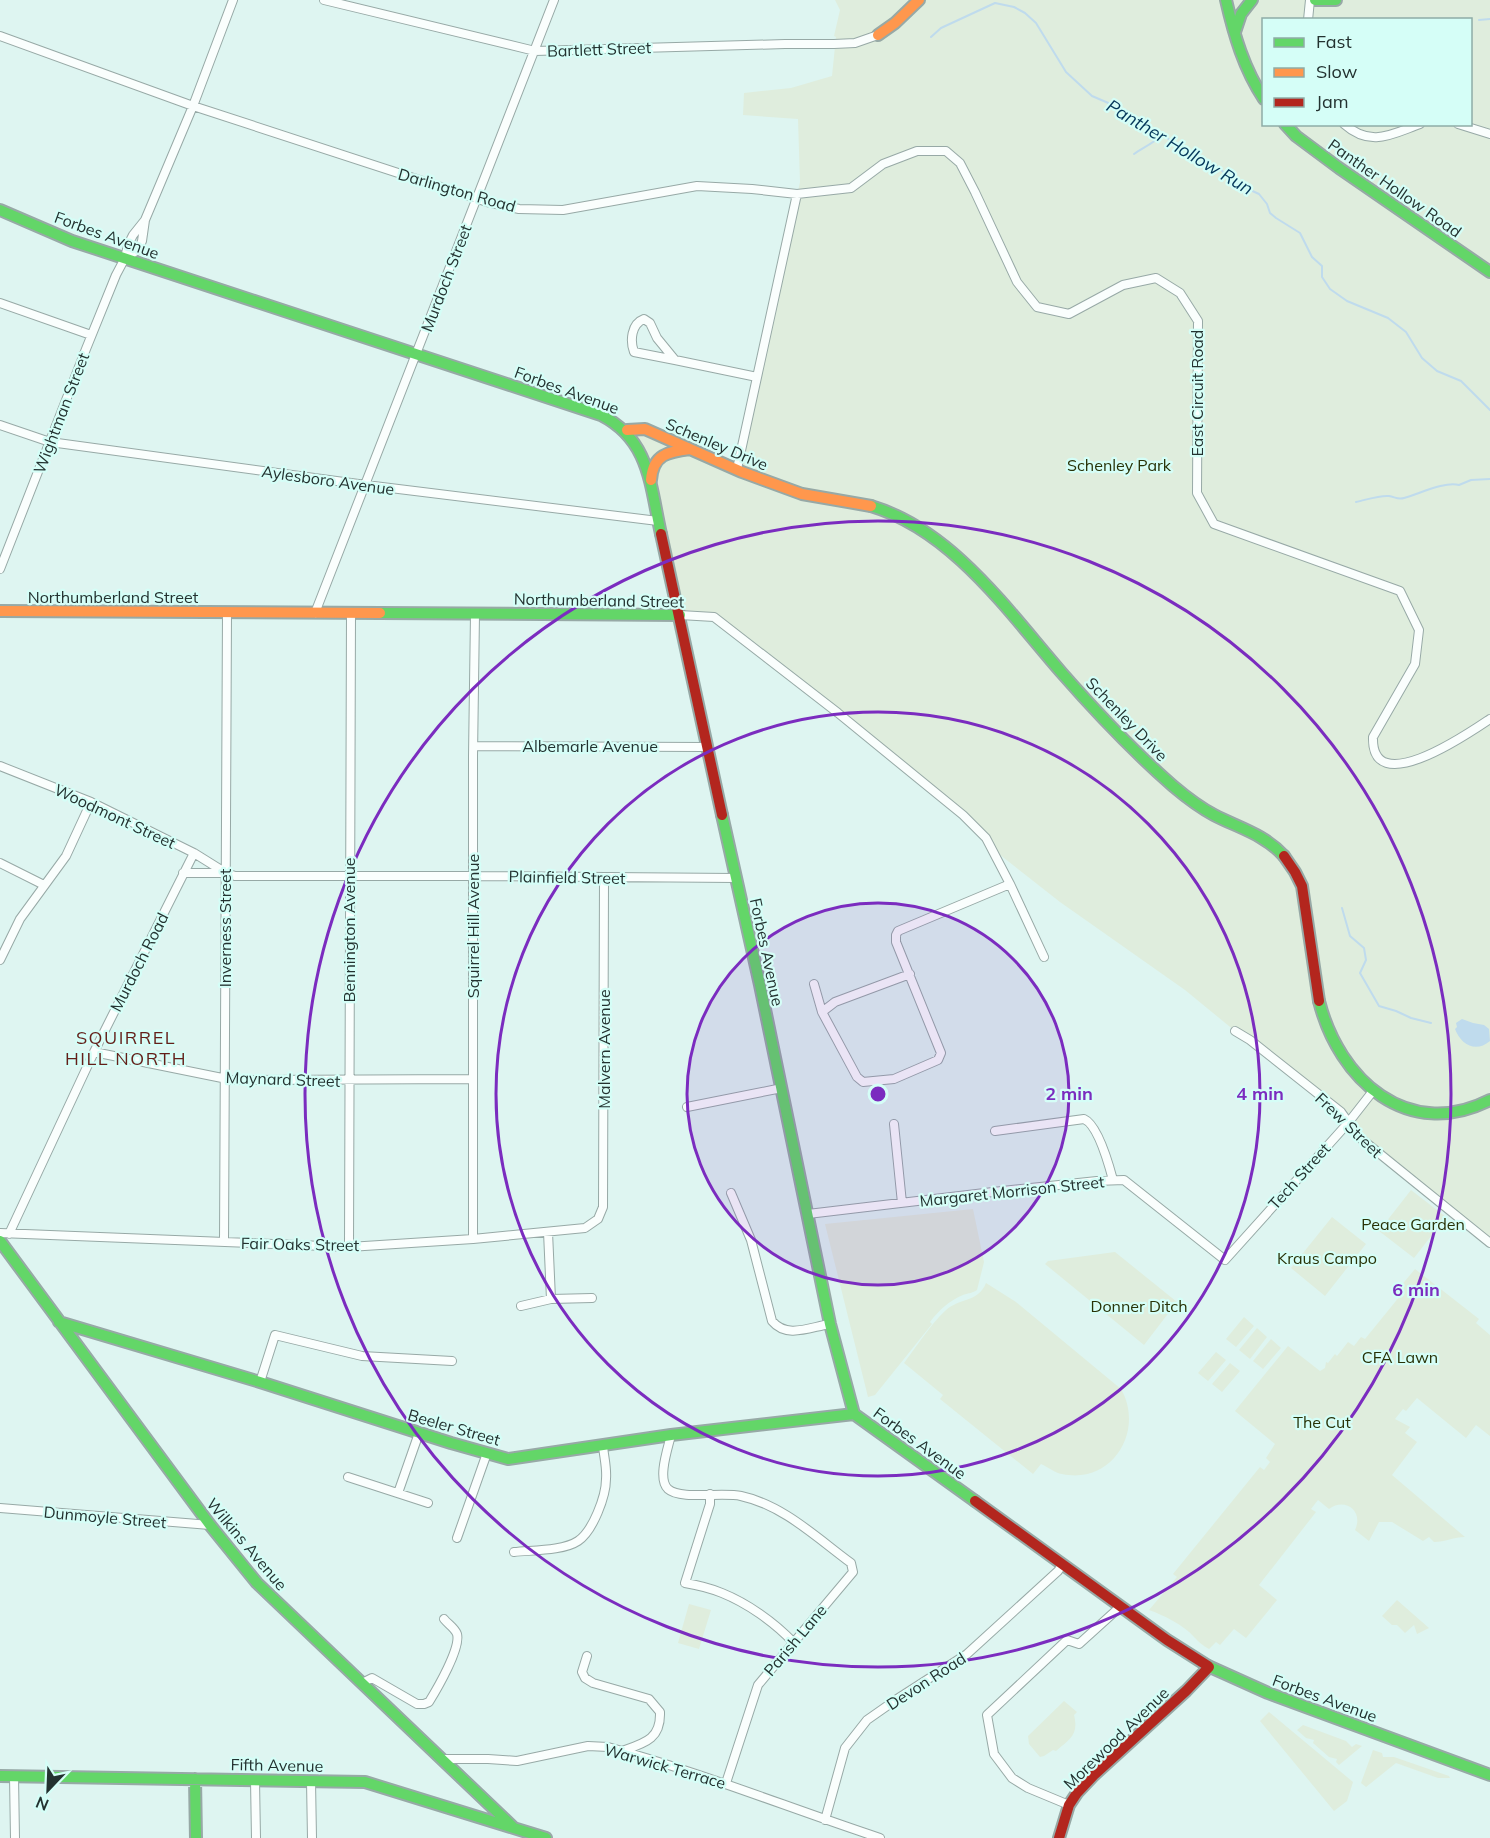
<svg xmlns="http://www.w3.org/2000/svg" width="1490" height="1838" viewBox="0 0 1490 1838" font-family="Mulish,sans-serif">
	<style>
		.green { fill: #dfeddd; fill-rule: evenodd }
		.water { fill: #bfdbed }
		.lines { fill: none; stroke-linecap: round; stroke-linejoin: round }
		.stream { stroke: #bfdbed; stroke-width: 2 }
		.street-casing { stroke: #97a9a6; stroke-width: 10 }
		.fast-casing { stroke: #97a9a6; stroke-width: 14 }
		.slow-casing { stroke: #97a9a6; stroke-width: 14 }
		.jam-casing { stroke: #97a9a6; stroke-width: 14 }
		.street { stroke: #fafefd; stroke-width: 8 }
		.fast { stroke: #63d668; stroke-width: 10 }
		.slow { stroke: #ff974d; stroke-width: 10 }
		.jam { stroke: #b3261e; stroke-width: 10 }
		.ring { fill: none; stroke: #7b2cbf; stroke-width: 3 }
		.labels { text-anchor: middle; dominant-baseline: central; stroke-width: 4.5; stroke-linejoin: round; paint-order: stroke }
		.street-label { font-size: 16px; fill: #233230; stroke: #d5fef7 }
		.park-label { font-size: 16px; fill: #283207; stroke: #d5fef7 }
		.water-label { font-size: 18px; font-style: italic; fill: #05375a; stroke: #d5fef7 }
		.neighbourhood-label { font-size: 18px; letter-spacing: 1.5px; fill: #641f19; stroke: #d5fef7 }
		.centre { fill: #7b2cbf; stroke: #d5fef7; stroke-width: 3 }
		.ring-label { font-size: 18px; text-anchor: middle; font-weight: bold; fill: #7b2cbf; stroke: #d5fef7; stroke-width: 4.5; stroke-linejoin: round; paint-order: stroke }
	</style>
	<rect width="100%" height="100%" fill="#def5f1"/>
	<path class="green" d="M835,0H1490V1237L1363,1136L1250,1040L1235,1031L1185,990L1060,902L985,843L951,804L714,617L680,615L645,464L627,430L640,428L737,469L800,182L798,119L743,115L744,93L791,88L832,76L836,37L834,36L840,10ZM1264,20H1470V124H1264Z
		M1411,1190L1446,1217L1414,1258L1379,1231Z
		M973,1209L984,1262L977,1290C973,1293 969,1293 963,1295C949,1301 940,1309 930,1322L932,1324L875,1395L868,1397L825,1224Z
		M1332,1217L1366,1244L1325,1296L1291,1268Z
		M1115,1252L1177,1302L1144,1345L1045,1264L1048,1261Z
		M1415,1269L1479,1319L1476,1323L1490,1335V1436L1476,1425L1466,1438L1417,1398L1406,1411L1403,1409L1395,1419L1410,1427L1405,1433L1417,1442L1392,1475L1465,1537C1454,1537 1445,1542 1434,1542L1429,1537L1423,1541L1392,1522H1379L1369,1541L1355,1530C1364,1511 1345,1497 1329,1509L1318,1500L1311,1509L1316,1512L1259,1585L1277,1600L1246,1638L1234,1629L1220,1645L1216,1642L1209,1649C1202,1645 1199,1642 1194,1637C1184,1625 1163,1615 1149,1610L1177,1577L1173,1574L1260,1467L1264,1470L1270,1462L1266,1458L1275,1444L1235,1411L1288,1346L1320,1371L1325,1368L1326,1362L1328,1363L1335,1354L1337,1356L1348,1342L1354,1346L1361,1337L1365,1339L1404,1291L1400,1287Z
		M986,1283L1016,1302L1121,1389C1145,1431 1112,1485 1062,1474C1055,1473 1048,1467 1041,1464L1033,1474L940,1399L943,1395L904,1363C916,1347 931,1324 945,1311C960,1297 978,1303 986,1283Z
		M1244,1317L1254,1326L1236,1347L1226,1339Z
		M1257,1328L1267,1337L1250,1359L1239,1350Z
		M1271,1339L1281,1348L1263,1369L1253,1361Z
		M1216,1352L1226,1360L1208,1381L1198,1373Z
		M1230,1363L1240,1371L1222,1392L1212,1384Z
		M1397,1600L1429,1628L1417,1634L1414,1625L1405,1633L1397,1625H1392L1382,1616Z
		M689,1604L711,1610L699,1649L678,1643Z
		M1064,1701L1077,1712L1074,1715C1079,1735 1070,1739 1056,1751L1053,1750L1044,1756L1040,1757L1029,1744L1028,1736Z
		M1269,1712L1353,1782L1347,1801L1334,1811L1260,1721Z
		M1303,1725L1346,1741L1352,1747L1356,1744L1362,1746L1339,1765L1336,1762L1337,1759L1329,1757L1313,1743L1314,1740L1306,1738L1297,1730Z
		M1373,1750L1382,1753L1383,1757H1394L1449,1776L1450,1778H1438L1396,1763L1366,1787L1361,1783Z"/>
	<path class="water" d="M1462,1019L1473,1023L1484,1025L1489,1029L1490,1041C1476,1053 1461,1045 1455,1029L1457,1027L1456,1023Z"/>
	<g class="lines">
		<path class="stream" d="M1479,20L1490,19
			M931,37L941,28L995,3L1014,7L1025,13L1036,23L1066,72L1092,96L1127,111L1146,128L1167,138L1192,155L1218,167L1235,183L1259,194L1267,204L1270,213L1276,218L1300,233L1312,257L1322,266V277L1330,289L1347,301L1388,318L1406,332L1422,358L1437,371L1461,381L1490,410
			M1134,154C1143,148 1153,143 1161,136
			M1356,502C1366,500 1379,495 1389,496C1395,497 1398,500 1404,498C1419,494 1445,481 1459,485L1471,480L1490,479
			M1342,908L1350,936L1364,948L1366,960L1360,973L1379,1006L1396,1011L1411,1018L1431,1023"/>
		<g class="street-casing">
			<path id="street" d="M324,0L535,51L785,44H834L855,43L878,35
				M1308,20L1310,0
				M0,36L193,106L487,202L519,209L563,210L697,186L752,189L797,194L851,188L883,164L917,151H946L960,163L975,192L1017,282L1037,307L1069,314L1123,285L1156,278L1180,293L1198,321L1197,493L1214,524L1400,591L1419,630L1415,664L1373,737C1371,801 1469,733 1490,719
				M1344,124C1371,148 1392,134 1420,124
				M1458,124L1490,134
				M125,258L138,250L142,241L145,220L193,106L233,0
				M0,303L91,335
				M644,319L650,323L657,338L675,360L634,352C630,341 631,324 644,319Z
				M675,360L757,377
				M0,425L50,442L366,485L658,521
				M737,469L797,194
				M0,569L86,349L116,275L125,258L128,245L133,235L145,220
				M315,613L554,0
				M680,615L714,617L838,713L963,815L986,838L1010,884L1044,957
				M474,746L706,747
				M0,766L91,802L194,853L226,873
				M0,863L44,885
				M183,873H226L235,876H473L736,878
				M0,960L20,919L66,856L91,802
				M814,984L822,1012L857,1077L863,1082L894,1079L938,1060L941,1053L896,942V935L898,931L1010,884
				M822,1012L835,1002L910,974
				M1235,1031L1250,1040L1341,1112L1359,1137L1490,1243
				M94,1052L232,1080L473,1079
				M687,1107L782,1088
				M894,1124L902,1203
				M995,1131L1084,1119C1098,1125 1109,1165 1113,1180
				M731,1193L751,1240L772,1321C787,1339 810,1327 830,1324
				M808,1214L993,1192L1097,1181L1124,1180L1225,1260L1348,1123L1373,1091
				M548,1232L551,1299
				M0,1233L349,1247L473,1239L585,1228L598,1219L603,1207L604,878
				M9,1234L94,1052L194,853
				M473,1239V756L475,614
				M224,1242L227,613
				M349,1247L351,613
				M521,1306L551,1299L592,1298
				M260,1382L275,1335L362,1356L452,1361
				M671,1435C668,1448 657,1479 668,1489C680,1500 723,1492 741,1496C783,1505 817,1538 851,1563L853,1572L758,1685L726,1783
				M348,1477L428,1503
				M398,1493L419,1433
				M710,1494V1504L685,1583C697,1585 710,1588 722,1593C747,1603 774,1622 793,1642
				M0,1508L210,1525
				M457,1538L487,1453
				M514,1552C532,1550 563,1551 578,1541C593,1531 606,1496 606,1479C607,1468 604,1457 603,1446
				M587,1656L582,1672L585,1678L593,1683L649,1699L660,1712C661,1739 645,1743 622,1751
				M362,1683L372,1678L417,1704H424L429,1702C437,1689 461,1648 457,1634C455,1628 448,1624 444,1619
				M443,1759H488L517,1761L588,1746L608,1747C700,1772 789,1808 880,1838
				M14,1776L15,1838
				M255,1780L256,1838
				M311,1781L312,1838
				M1069,1805L1028,1788L1012,1778L994,1754L987,1715L1067,1640L1079,1644L1121,1606
				M825,1820L845,1748L867,1720L897,1699L967,1654L1058,1571L1063,1564"/>
		</g>
		<g class="fast-casing">
			<path id="fast" d="M1226,0C1234,35 1244,69 1264,99
				M1315,0H1336
				M1235,32L1241,14L1252,0
				M1285,124L1296,136L1339,168L1490,272
				M0,210L72,241L601,415C650,440 650,485 661,534
				M871,506C952,530 1008,611 1061,672C1096,712 1133,751 1173,786C1186,797 1199,807 1214,815C1239,828 1264,834 1284,856
				M380,613L680,615
				M722,815L760,985L830,1324L854,1414L975,1501
				M1319,1001C1339,1080 1408,1142 1490,1100
				M0,1241L210,1525L257,1583L514,1828
				M59,1322L260,1382L451,1443L508,1459L671,1435L854,1414
				M1208,1666L1268,1693L1490,1775
				M0,1776L365,1782L546,1838
				M195,1779L196,1838"/>
		</g>
		<g class="slow-casing">
			<path id="slow" d="M878,35L895,23L919,0
				M627,430L645,429L742,472L802,494L871,506
				M651,480C653,454 668,452 690,449
				M0,611L380,613"/>
		</g>
		<g class="jam-casing">
			<path id="jam" d="M661,534L722,815
				M1284,856L1295,872L1302,886L1319,1001
				M975,1501L1167,1640L1208,1666
				M1059,1838L1069,1805L1077,1793L1094,1775L1186,1691L1209,1667"/>
		</g>
		<use href="#street" class="street"/>
		<use href="#fast" class="fast"/>
		<use href="#slow" class="slow"/>
		<use href="#jam" class="jam"/>
	</g>
	<circle cx="878" cy="1094" r="191" fill="#7b2cbf" fill-opacity=".12"/>
	<g class="ring">
		<circle cx="878" cy="1094" r="191"/>
		<circle cx="878" cy="1094" r="382"/>
		<circle cx="878" cy="1094" r="573"/>
	</g>
	<g class="labels">
		<g class="street-label">
			<text transform="translate(599 49) rotate(-2)">Bartlett Street</text>
			<text transform="translate(1395 188) rotate(35)">Panther Hollow Road</text>
			<text transform="translate(457 190) rotate(16)">Darlington Road</text>
			<text transform="translate(107 235) rotate(20)">Forbes Avenue</text>
			<text transform="translate(446 278) rotate(-69)">Murdoch Street</text>
			<text transform="translate(567 390) rotate(20)">Forbes Avenue</text>
			<text transform="translate(1197 393) rotate(-90)">East Circuit Road</text>
			<text transform="translate(61 413) rotate(-69)">Wightman Street</text>
			<text transform="translate(717 444) rotate(23)">Schenley Drive</text>
			<text transform="translate(328 480) rotate(8)">Aylesboro Avenue</text>
			<text x="113" y="597">Northumberland Street</text>
			<text transform="translate(599 600) rotate(1)">Northumberland Street</text>
			<text transform="translate(1127 719) rotate(46)">Schenley Drive</text>
			<text x="590" y="746">Albemarle Avenue</text>
			<text transform="translate(115 816) rotate(25)">Woodmont Street</text>
			<text transform="translate(567 877) rotate(1)">Plainfield Street</text>
			<text transform="translate(473 926) rotate(-90)">Squirrel Hill Avenue</text>
			<text transform="translate(225 928) rotate(-90)">Inverness Street</text>
			<text transform="translate(349 930) rotate(-90)">Bennington Avenue</text>
			<text transform="translate(767 952) rotate(78)">Forbes Avenue</text>
			<text transform="translate(139 962) rotate(-63)">Murdoch Road</text>
			<text transform="translate(604 1049) rotate(-90)">Malvern Avenue</text>
			<text transform="translate(283 1079) rotate(2)">Maynard Street</text>
			<text transform="translate(1349 1125) rotate(44)">Frew Street</text>
			<text transform="translate(1299 1176) rotate(-48)">Tech Street</text>
			<text transform="translate(1012 1191) rotate(-6)">Margaret Morrison Street</text>
			<text transform="translate(300 1244) rotate(1)">Fair Oaks Street</text>
			<text transform="translate(454 1427) rotate(16)">Beeler Street</text>
			<text transform="translate(920 1443) rotate(36)">Forbes Avenue</text>
			<text transform="translate(105 1517) rotate(5)">Dunmoyle Street</text>
			<text transform="translate(247 1544) rotate(50)">Wilkins Avenue</text>
			<text transform="translate(795 1640) rotate(-50)">Parish Lane</text>
			<text transform="translate(926 1681) rotate(-33)">Devon Road</text>
			<text transform="translate(1325 1698) rotate(20)">Forbes Avenue</text>
			<text transform="translate(1116 1738) rotate(-44)">Morewood Avenue</text>
			<text transform="translate(277 1765) rotate(1)">Fifth Avenue</text>
			<text transform="translate(665 1766) rotate(16)">Warwick Terrace</text>
		</g>
		<g class="park-label">
			<text x="1119" y="465">Schenley Park</text>
			<text x="1413" y="1224">Peace Garden</text>
			<text x="1327" y="1258">Kraus Campo</text>
			<text x="1139" y="1306">Donner Ditch</text>
			<text x="1400" y="1357">CFA Lawn</text>
			<text x="1322" y="1422">The Cut</text>
		</g>
		<g class="water-label">
			<text transform="translate(1180 147) rotate(31)">Panther Hollow Run</text>
		</g>
		<g class="neighbourhood-label">
			<text x="126" y="1037">SQUIRREL<tspan x="126" dy="21">HILL NORTH</tspan></text>
		</g>
	</g>
	<circle cx="878" cy="1094" r="9" class="centre"/>
	<g class="ring-label">
		<text x="1069" y="1100">2 min</text>
		<text x="1260" y="1100">4 min</text>
		<text x="1416" y="1296">6 min</text>
	</g>
	<rect x="1262" y="18" width="210" height="108" fill="#d5fef7" stroke="#8eaca7" stroke-width="1.5"/>
	<rect x="1274" y="38" width="30" height="9" fill="#63d668" stroke="#8eaca7" stroke-width="1.5"/>
	<text x="1316" y="48" font-size="18" fill="#233230">Fast</text>
	<rect x="1274" y="68" width="30" height="9" fill="#ff974d" stroke="#8eaca7" stroke-width="1.5"/>
	<text x="1316" y="78" font-size="18" fill="#233230">Slow</text>
	<rect x="1274" y="98" width="30" height="9" fill="#b3261e" stroke="#8eaca7" stroke-width="1.5"/>
	<text x="1316" y="108" font-size="18" fill="#233230">Jam</text>
	<g transform="translate(48 1790) rotate(203)" stroke="#d5fef7" stroke-width="4.5" paint-order="stroke">
	<path d="M0-4.5L10 22L0 15L-10 22Z" fill="#233230"/>
	<text y="-9" font-size="16" font-weight="bold" text-anchor="middle" fill="#233230">N</text>
	</g>
</svg>
